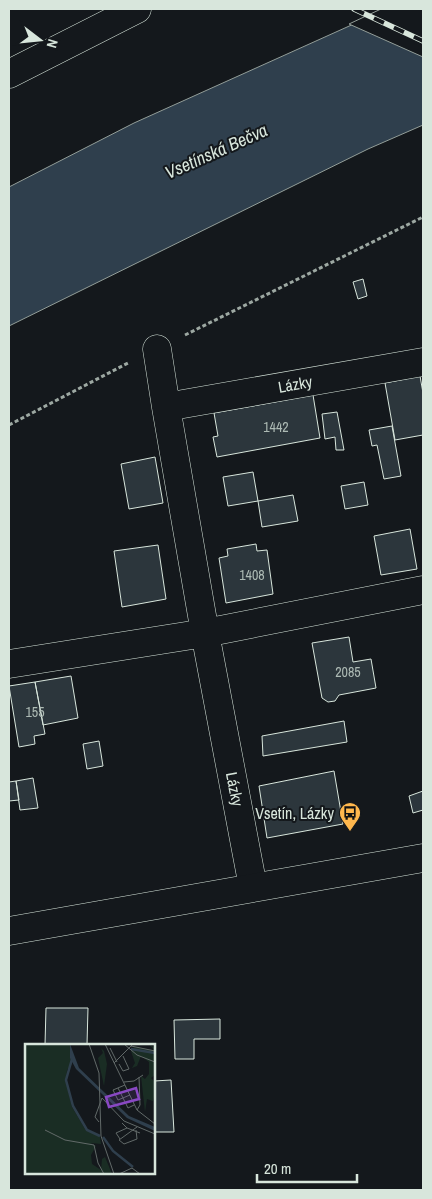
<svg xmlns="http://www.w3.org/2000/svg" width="432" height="1199" viewBox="0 0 432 1199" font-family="'Archivo Narrow',sans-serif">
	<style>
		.water { fill: #2f3f4d; stroke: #939e99 }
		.pier { fill: #14181c; stroke: #939e99 }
		.building { fill: #2c363c; stroke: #d8e6dc }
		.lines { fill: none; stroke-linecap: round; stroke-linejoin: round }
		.street-casing { stroke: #d8e6dc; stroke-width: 29 }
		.secondary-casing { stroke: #d8e6dc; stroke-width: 29 }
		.path { stroke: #9da8a2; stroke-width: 3; stroke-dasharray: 4 2.5; stroke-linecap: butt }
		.street { stroke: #14181c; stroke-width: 28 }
		.secondary { stroke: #14181c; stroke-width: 28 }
		.rail-casing { stroke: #d8e6dc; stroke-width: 5.5 }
		.rail { stroke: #14181c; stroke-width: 4; stroke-dasharray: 11; stroke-linecap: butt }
		.labels { text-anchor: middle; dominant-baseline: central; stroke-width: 4; stroke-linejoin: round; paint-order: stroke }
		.number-label { font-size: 14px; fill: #adbab4 }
		.street-label { font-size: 16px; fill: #d8e6dc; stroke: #14181c }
		.poi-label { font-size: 16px; fill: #d8e6dc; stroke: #14181c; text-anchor: end }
		.water-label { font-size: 18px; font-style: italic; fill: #d8e6dc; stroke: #14181c }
		.inset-river { fill: none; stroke: #2f3f4d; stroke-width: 2.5 }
		.inset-road { fill: none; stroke: #626a69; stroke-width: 1 }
		.view { fill: #8948c3; fill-opacity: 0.15; stroke: #8948c3; stroke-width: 2.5 }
		.inset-edge { fill: none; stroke: #d8e6dc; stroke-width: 2.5 }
	</style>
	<rect width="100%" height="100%" fill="#14181c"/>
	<path class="water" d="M387,9H423V125L368,149L9,326V187L134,123Z"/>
	<path class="pier" d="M381,9H423V57L349,24Z"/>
	<path class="building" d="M363,279L367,296L358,299L353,282Z
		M420,376L423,393V435L395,440L385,383Z
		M313,395L320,438L217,457L213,437L218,436L214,413Z
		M337,412L344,450H336L335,437L325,439L322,414Z
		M392,426L401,476L384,479L377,445L372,446L369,430Z
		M155,457L163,503L129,509L121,464Z
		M253,472L258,501L228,506L223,477Z
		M364,482L368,505L345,509L341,486Z
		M293,495L298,521L262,527L258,501Z
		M410,529L417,569L381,575L374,536Z
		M256,544L257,551L267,550L273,594L226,603L219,558L228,556L227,549Z
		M158,545L166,599L122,607L114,551Z
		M349,637L353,662L371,659L376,688L339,695L335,701L328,702L322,698L312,643Z
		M71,676L78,718L43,725L35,682Z
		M35,682L45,734L34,736L35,744L19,747L9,686Z
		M344,721L347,742L263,756L262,736Z
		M99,741L103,766L87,769L83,744Z
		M334,771L343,824L267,838L259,786Z
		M33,778L38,808L20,810L16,781Z
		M16,781L19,800L9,801V782Z
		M423,791V810L413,813L409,796Z
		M46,1008H88L87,1045H45Z
		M220,1019V1039H194V1059H175L174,1020Z
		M171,1080L174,1132H154V1081Z"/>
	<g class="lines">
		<g class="street-casing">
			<path id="street" d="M9,74L137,9
				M157,349L166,407
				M9,664L205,633L423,590
				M253,887L205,633L166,407L423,362"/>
		</g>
		<g class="secondary-casing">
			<path id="secondary" d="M9,931L423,858"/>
		</g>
		<path class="path" d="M185,335L423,217
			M9,425L128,363"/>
		<use href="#street" class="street"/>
		<use href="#secondary" class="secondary"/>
		<g class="rail-casing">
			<path id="rail" d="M354,9L423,41"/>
		</g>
		<use href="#rail" class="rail"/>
	</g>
	<defs>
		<g id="bus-pin" transform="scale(1.125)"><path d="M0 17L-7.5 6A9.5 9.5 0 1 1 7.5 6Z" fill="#ffb74d" stroke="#14181c"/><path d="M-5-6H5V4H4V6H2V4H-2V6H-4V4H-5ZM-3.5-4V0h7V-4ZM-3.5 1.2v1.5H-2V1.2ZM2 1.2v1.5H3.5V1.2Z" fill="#111"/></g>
	</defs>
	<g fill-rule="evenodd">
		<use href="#bus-pin" x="350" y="813"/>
	</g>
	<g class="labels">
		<g class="number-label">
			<text x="276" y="427">1442</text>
			<text x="252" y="575">1408</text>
			<text x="348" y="672">2085</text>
			<text x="35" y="712">155</text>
		</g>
		<g class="street-label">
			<text transform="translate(295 384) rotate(-10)">Lázky</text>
			<text transform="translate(235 789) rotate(79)">Lázky</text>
		</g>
		<g class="poi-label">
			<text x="334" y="813">Vsetín, Lázky</text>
		</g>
		<g class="water-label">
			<text transform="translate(216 151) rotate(-24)">Vsetínská Bečva</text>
		</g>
	</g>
	<g transform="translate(25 1044)">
		<rect width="130" height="130" fill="#14181c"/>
		<path d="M0,0H45L47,20L42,26L41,38L47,63L60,85L75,92L76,100L66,99L71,102L66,111L67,120L76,126L77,115L80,113L87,130H0ZM124,0L130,4V31L126,34L130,38V49L128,57L122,55L120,68L116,32L120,35L124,30V18L116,12L112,22L107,24L110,19L106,7L109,3L129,6ZM76,4L79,7L82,20L79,42L73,14L78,9Z" fill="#1a2d24"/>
		<path d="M45,0L54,24L104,72L130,83V87L102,74L51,25L45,14Z" fill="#2f3f4d"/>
		<path class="inset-river" d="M106,5L130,9M47,15L41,36L48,62L62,86L75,92M78,93L88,107L108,123"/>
		<path class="inset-road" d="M64,0L74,29L76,92L89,130M80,0L112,66L130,80M99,0L112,11L130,18M106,2L130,7M85,4L92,18M89,19L108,0M94,20L98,27L104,25L98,12M99,38L109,37L118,31M100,41L88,46L93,56L105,51M93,44L103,64L109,61M112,66L115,61L114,33M74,78L70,73L77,54L99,77L130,90M97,79L102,84L115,89M20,86L40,96L69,101L73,119L79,130M111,86L112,95L99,100L94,96L112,83M95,95L91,89L102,84M94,130L107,124L115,130"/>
		<path class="view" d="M111,44L114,55L84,63L81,53Z"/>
		<rect width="130" height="130" class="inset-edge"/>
	</g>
	<rect width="432" height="1199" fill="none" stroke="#d8e6dc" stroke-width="20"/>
	<g transform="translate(40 40) rotate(106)" stroke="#14181c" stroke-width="4" paint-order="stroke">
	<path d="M0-4L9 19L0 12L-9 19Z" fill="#d8e6dc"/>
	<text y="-8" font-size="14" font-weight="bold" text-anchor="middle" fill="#d8e6dc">N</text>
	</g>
	<path d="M257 1174v8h100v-8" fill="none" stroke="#d8e6dc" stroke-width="2.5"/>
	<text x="264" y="1174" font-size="15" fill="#d8e6dc" stroke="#14181c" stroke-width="4" paint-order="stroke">20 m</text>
</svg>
